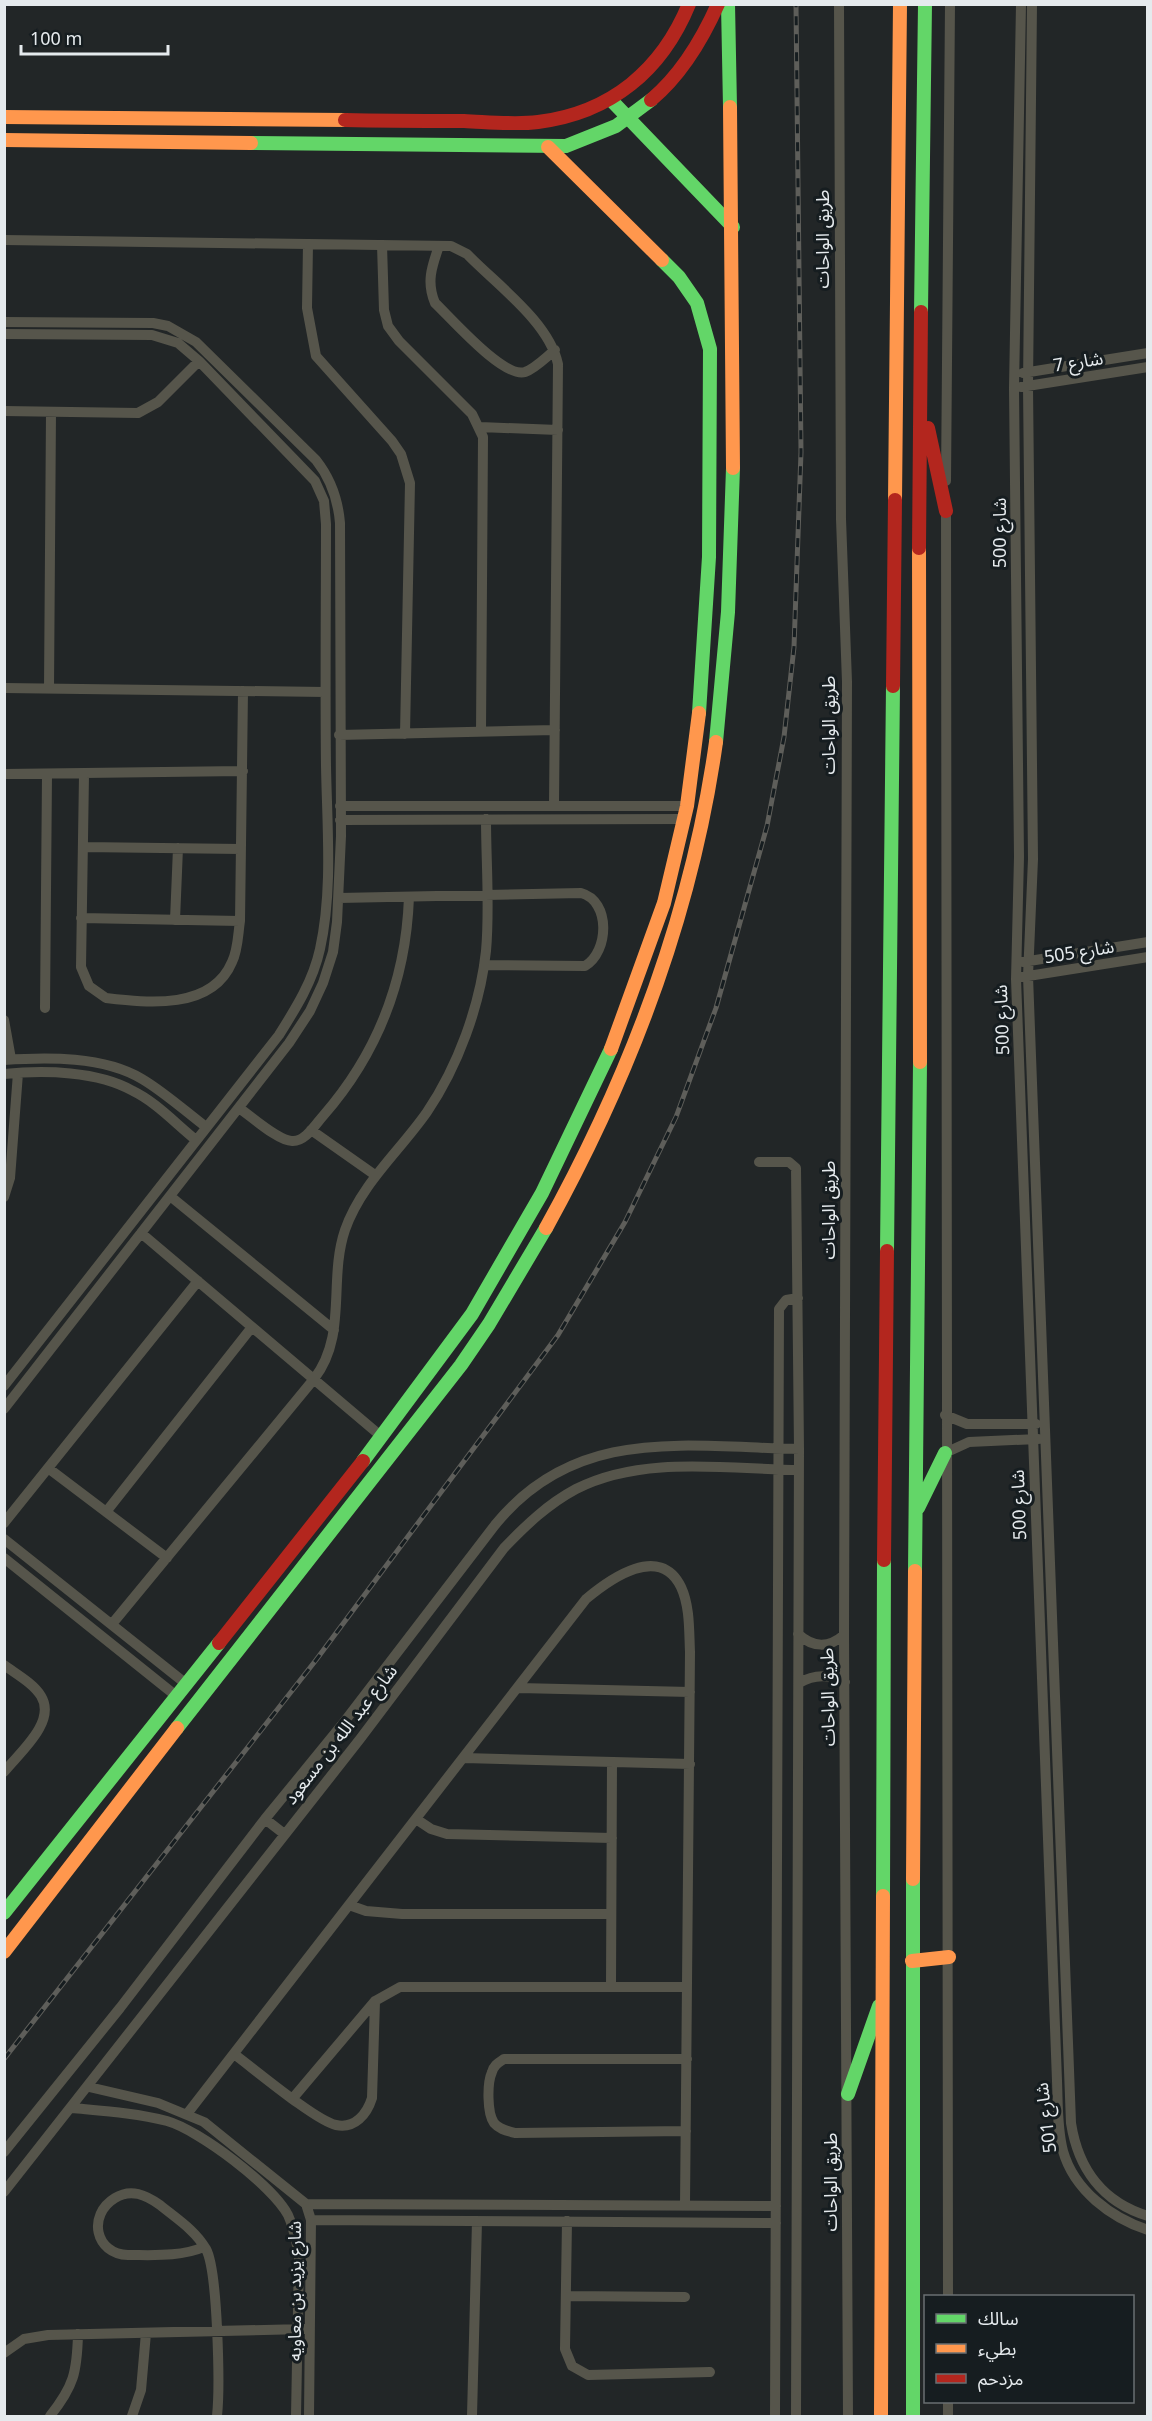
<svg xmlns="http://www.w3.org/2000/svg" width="1152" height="2421" viewBox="0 0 1152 2421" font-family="'Noto Sans','Noto Sans Arabic',sans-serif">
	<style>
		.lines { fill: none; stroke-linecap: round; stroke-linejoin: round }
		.street { stroke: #56554b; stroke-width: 10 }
		.fast { stroke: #63d668; stroke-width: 14 }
		.slow { stroke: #ff974d; stroke-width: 14 }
		.jam { stroke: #b3261e; stroke-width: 14 }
		.rail-casing { stroke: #5e5e5a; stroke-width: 5 }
		.rail { stroke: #161d20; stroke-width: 3; stroke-dasharray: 9; stroke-linecap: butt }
		.labels { text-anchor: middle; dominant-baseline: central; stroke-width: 6; stroke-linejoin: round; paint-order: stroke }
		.street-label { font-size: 18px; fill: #e5eaed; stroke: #161d20 }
	</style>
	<rect width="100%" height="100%" fill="#222627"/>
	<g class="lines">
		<path class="street" d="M839,4L841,519L847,682L844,1635L848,2416
			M1021,4L1014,388L1019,857L1016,979L1057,2081C1058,2104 1057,2129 1063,2151C1074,2190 1111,2218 1148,2230
			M1032,4L1028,386L1033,859L1028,976L1071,2123C1078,2168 1102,2202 1148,2216
			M4,240L451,246L467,254C497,285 549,322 558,364L554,806
			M308,244L307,308L316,356L392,441L401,454L410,483L405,734
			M382,245L384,310L388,326L399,341L472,414L483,437L481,732
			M439,246C432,266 426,282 435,303C451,318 504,379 525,372C536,368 546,357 555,350
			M4,322L153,323L168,326L196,342L316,460C331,479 338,499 340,523L341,836L337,922L333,952L323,983L310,1011L289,1043L4,1409
			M4,334L152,335L178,343L199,361L315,481L324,501L326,524C326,604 325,685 326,766C327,826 333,890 320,949C313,981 296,1008 279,1035L4,1386
			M1023,373L1148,353
			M1021,387L1148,367
			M4,411L138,413L158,402L199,361
			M480,427L558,430
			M946,481L950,4
			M946,506C943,1103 951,1700 948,2296
			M4,688L325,692
			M49,689L51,412
			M339,735L555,730
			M4,774L243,771
			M84,775L81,967L89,986L106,998C148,1003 212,1010 232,962C238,950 238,934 240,921L243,691
			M340,806H687
			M340,820L685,819
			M83,847L241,849
			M339,898L581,893C611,901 609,952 585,966L484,965
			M81,918L240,921
			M175,920L178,848
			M1023,962L1148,942
			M1022,977L1148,957
			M45,1008L47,774
			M4,1020L11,1059
			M4,1060C47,1057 104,1056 142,1079C164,1092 185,1111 206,1127
			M4,1074C44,1070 98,1071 133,1091C156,1102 176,1124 196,1140
			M239,1108C251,1116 278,1141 292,1141C305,1142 315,1125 323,1116C378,1053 406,981 409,897
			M311,1130L375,1175
			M759,1162H789L796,1168L799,1449L796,2416
			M170,1196L334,1330
			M4,1197L10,1178L18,1073
			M141,1233L382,1437
			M945,1415L967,1424H1036
			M945,1453L969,1442L1038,1439
			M48,1468L167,1558
			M106,1512L252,1327
			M4,1523L198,1281
			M4,1539L185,1683
			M4,1558L175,1695
			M112,1624L314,1379C348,1335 328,1280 345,1230C361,1184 399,1152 427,1112C458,1066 480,1006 486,951C490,908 486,863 486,819
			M798,1634C813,1648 829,1648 844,1635
			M4,1665C16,1674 33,1683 41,1696C57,1722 19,1753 4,1772
			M799,1683C814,1674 829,1674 845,1682
			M519,1688L690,1692
			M464,1758L690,1764
			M265,1819L283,1833
			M416,1819L431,1829L447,1834L612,1838
			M349,1905L366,1911L402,1914H611
			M611,1986L612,1762
			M234,2054C253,2068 316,2121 336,2125C355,2129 367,2114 372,2098L375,2001
			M89,2087L158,2103L204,2122L306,2204L311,2220L309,2416
			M293,2098L375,2001L400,1987H687
			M72,2108C104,2111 136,2113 167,2121C199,2130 273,2186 288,2215C294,2228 296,2241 299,2255L296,2416
			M187,2114L586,1599C610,1579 660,1543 681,1587C690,1606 689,1631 690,1652L685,2205
			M686,2131L515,2133C508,2131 500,2130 494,2123C487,2113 487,2083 492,2072C494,2065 498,2063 504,2059H687
			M4,2152L120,2008L265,1819L341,1726L495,1525C576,1425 686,1447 799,1449
			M4,2192L360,1739L504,1548C526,1525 548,1504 576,1489C642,1455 727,1469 799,1470
			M306,2204L776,2206
			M311,2220L776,2223
			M567,2221L565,2349L572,2366L588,2375L710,2372
			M204,2247C180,2257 154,2255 128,2255C95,2254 87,2215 115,2198C131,2188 146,2195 160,2205C177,2219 195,2230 206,2249C218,2271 220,2388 217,2416
			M566,2296L685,2297
			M4,2353L24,2339L48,2335L304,2329
			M948,2402V2416
			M50,2416C74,2386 77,2372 78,2334
			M132,2416L141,2390L146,2333
			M472,2416L477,2221
			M775,2416L779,1309L786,1300L798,1298"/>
		<path class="fast" d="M728,4L730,107
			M611,100L733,227
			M251,143L566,146L616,126L651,100
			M662,260L679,277L697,303L710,349L709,557L699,713
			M921,312L925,4
			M716,742L728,612L733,468
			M887,1251L893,686
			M363,1461L472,1314L542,1193L611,1049
			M918,1508L945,1453
			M915,1571L920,1062
			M177,1728L461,1365L489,1324L546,1228
			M913,1879V2416
			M883,1896L884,1560
			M4,1913L219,1643
			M848,2094L879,2006"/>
		<path class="slow" d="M730,107L733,468
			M4,117L345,120
			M4,140L251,143
			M548,147L662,260
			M895,500L900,4
			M919,548L920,1062
			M611,1049L664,903L687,806L699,713
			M546,1228C629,1078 692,913 716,742
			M913,1879L915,1571
			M4,1952L177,1728
			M912,1961L949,1957
			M881,2416L883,1896"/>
		<path class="jam" d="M651,100C682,74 702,40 718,4
			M345,120C385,121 425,121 464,121C488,122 514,125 538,122C611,113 662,70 689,4
			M928,428L946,511
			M919,548L921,312
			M893,686L895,500
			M884,1560L887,1251
			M219,1643L363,1461"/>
		<g class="rail-casing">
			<path id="rail" d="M4,2059L316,1660L558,1335L625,1222L676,1117L716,1008L767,826L784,737L794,647L801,452L796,4"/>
		</g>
		<use href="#rail" class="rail"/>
	</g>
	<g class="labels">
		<g class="street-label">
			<text transform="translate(822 239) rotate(-90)">طريق الواحات</text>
			<text transform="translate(1078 361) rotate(-9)">شارع 7</text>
			<text transform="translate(999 533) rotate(-90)">شارع 500</text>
			<text transform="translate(828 725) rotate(-90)">طريق الواحات</text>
			<text transform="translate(1079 951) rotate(-9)">شارع 505</text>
			<text transform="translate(1001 1020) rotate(-92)">شارع 500</text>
			<text transform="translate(828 1210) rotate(-90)">طريق الواحات</text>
			<text transform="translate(1018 1505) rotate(-92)">شارع 500</text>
			<text transform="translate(827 1697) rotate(-91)">طريق الواحات</text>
			<text transform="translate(340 1734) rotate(-52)">شارع عبد الله بن مسعود</text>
			<text transform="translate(1045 2118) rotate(-97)">شارع 501</text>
			<text transform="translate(830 2182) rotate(-90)">طريق الواحات</text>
			<text transform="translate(294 2291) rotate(-90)">شارع يزيد بن معاويه</text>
		</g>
	</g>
	<rect width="1152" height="2421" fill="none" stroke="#e5eaed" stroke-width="12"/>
	<rect x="924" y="2295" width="210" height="108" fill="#161d20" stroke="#696f72" stroke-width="1.5"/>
	<rect x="936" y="2314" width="30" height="9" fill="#63d668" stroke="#696f72" stroke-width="1.5"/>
	<text x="978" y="2325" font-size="18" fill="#e5eaed">سالك</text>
	<rect x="936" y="2344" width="30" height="9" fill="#ff974d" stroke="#696f72" stroke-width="1.5"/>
	<text x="978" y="2355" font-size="18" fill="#e5eaed">بطيء</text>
	<rect x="936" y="2374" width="30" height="9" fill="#b3261e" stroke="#696f72" stroke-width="1.5"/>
	<text x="978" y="2385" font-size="18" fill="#e5eaed">مزدحم</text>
	<path d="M21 45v9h147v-9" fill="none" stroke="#e5eaed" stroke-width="3"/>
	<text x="30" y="45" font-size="18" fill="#e5eaed" stroke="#161d20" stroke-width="4.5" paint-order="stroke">100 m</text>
</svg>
